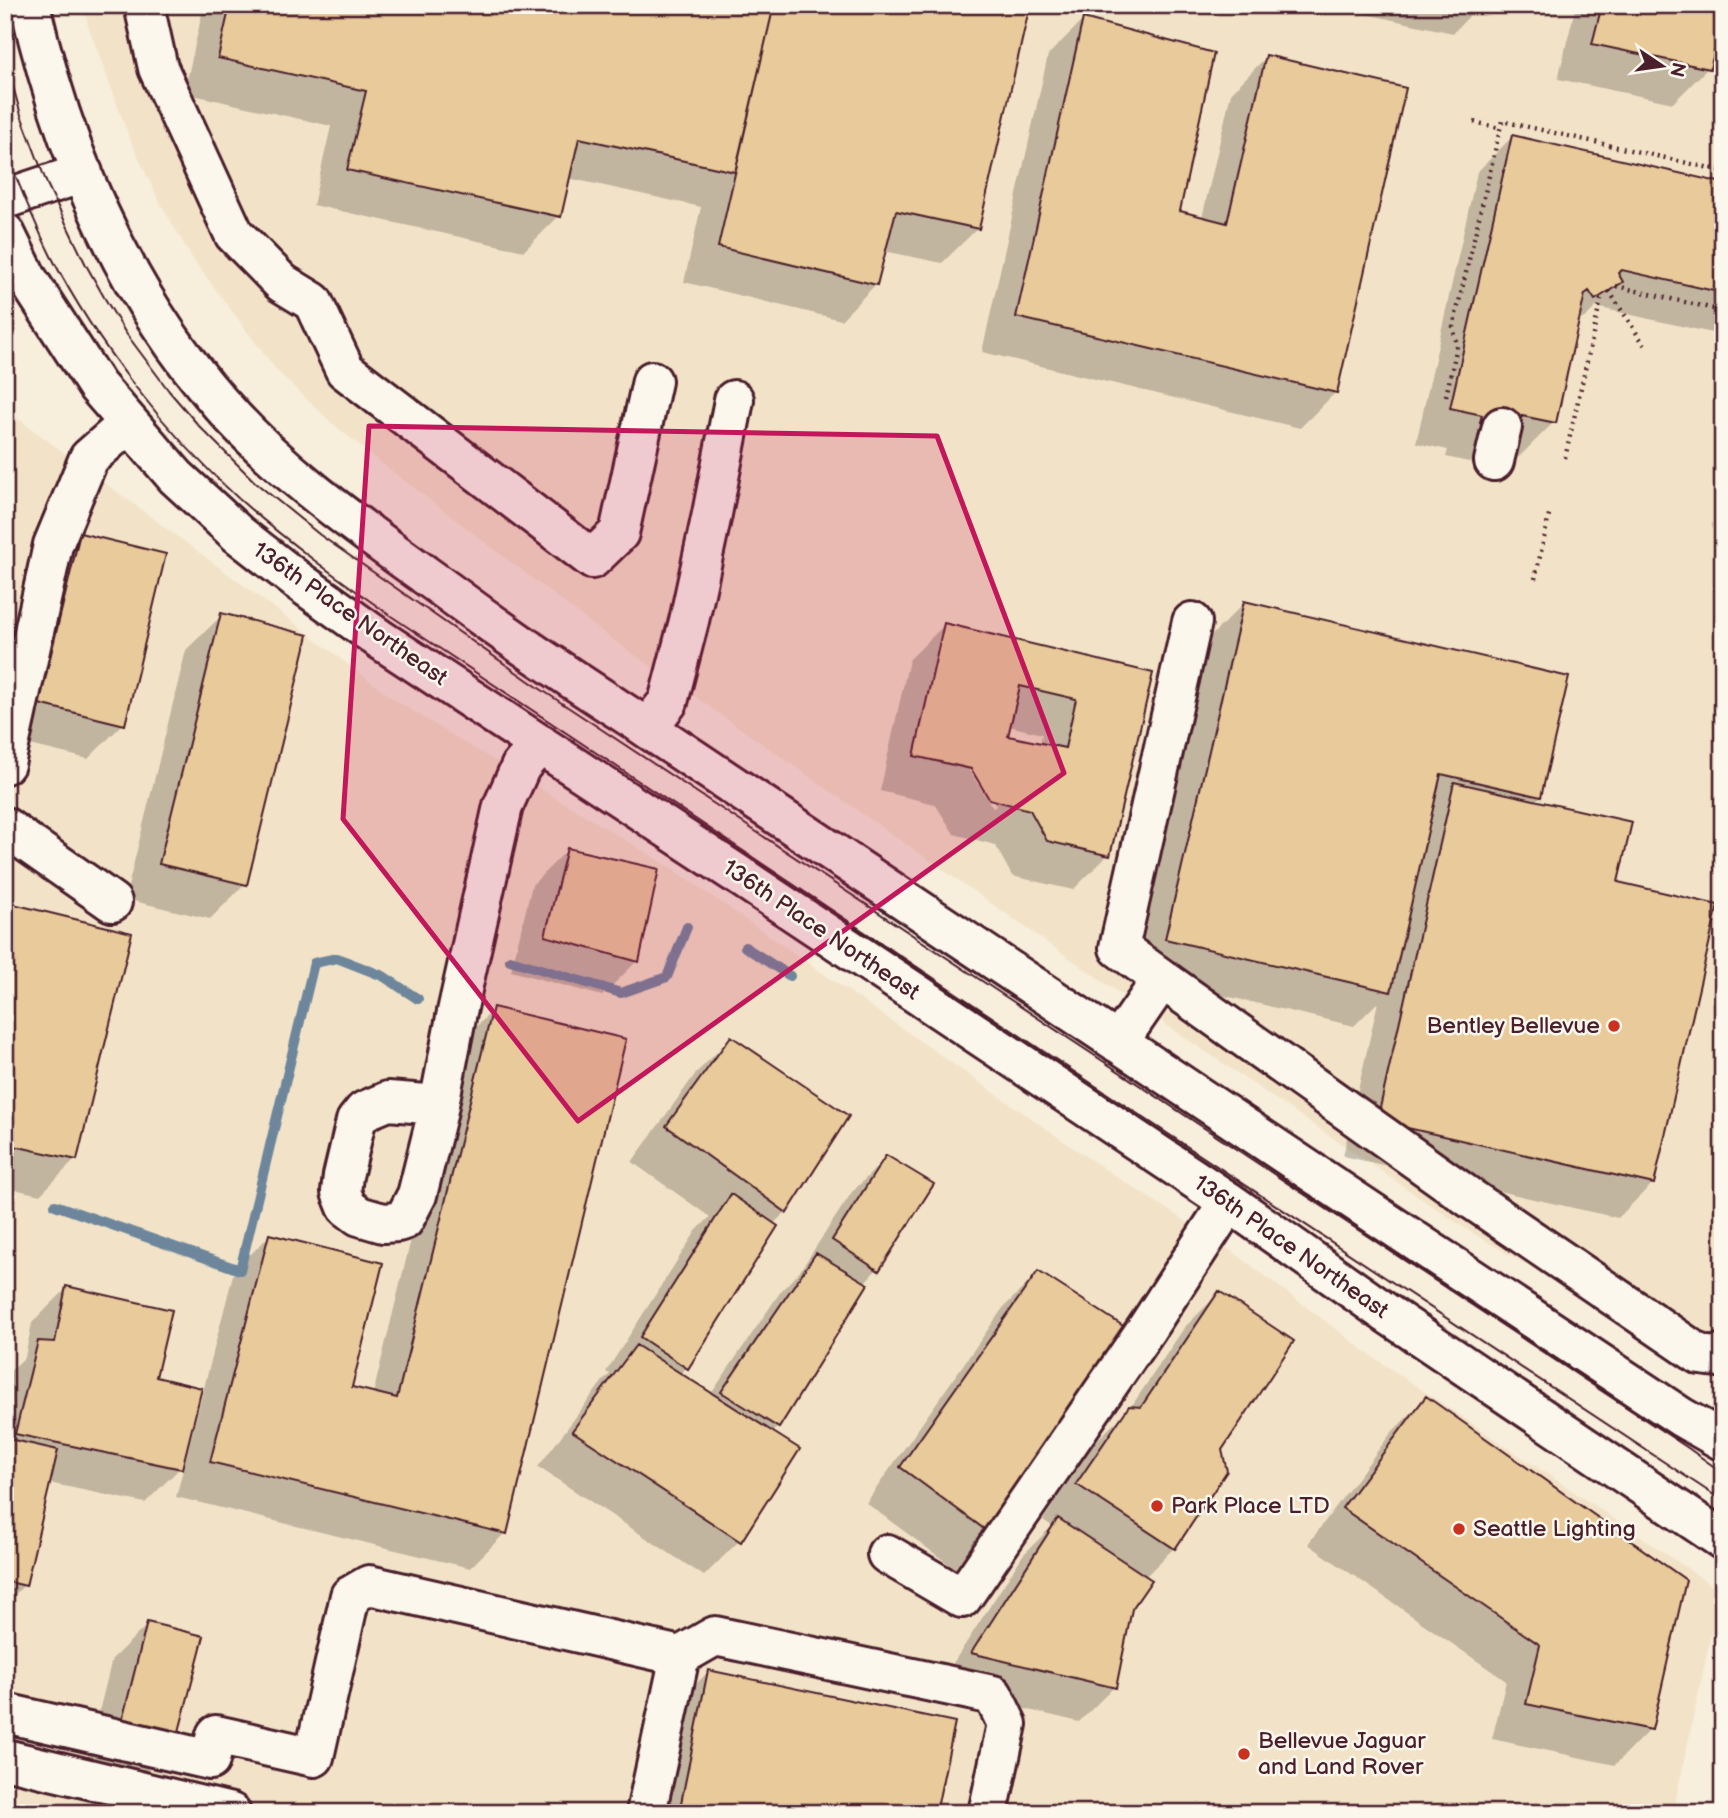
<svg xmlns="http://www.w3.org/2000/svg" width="1728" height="1818" viewBox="0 0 1728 1818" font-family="'Balsamiq Sans',sans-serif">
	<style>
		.built { fill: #f2e3c8 }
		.shadow { fill: #0003; fill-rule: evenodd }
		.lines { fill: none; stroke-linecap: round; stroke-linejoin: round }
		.stream { stroke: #6d869b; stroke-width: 10 }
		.building { fill: #e8ca9b; stroke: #4a1f2b; stroke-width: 2; fill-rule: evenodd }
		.minor-casing { stroke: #4a1f2b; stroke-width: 44 }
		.path { stroke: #4a1f2b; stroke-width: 4.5; stroke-dasharray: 2 5; stroke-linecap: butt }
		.minor { stroke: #fbf7ec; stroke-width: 38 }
		.tram { stroke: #4a1f2b; stroke-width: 2 }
		.marked { fill: #c2185b; fill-opacity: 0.2; stroke: #c2185b; stroke-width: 5; stroke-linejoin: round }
		.poi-dot { fill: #c8321e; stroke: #fbf7ec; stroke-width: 2.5 }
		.labels { text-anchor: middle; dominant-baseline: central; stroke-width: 5; stroke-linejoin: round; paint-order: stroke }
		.street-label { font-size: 23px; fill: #4a1f2b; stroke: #fbf7ec }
		.poi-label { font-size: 23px; fill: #4a1f2b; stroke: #fbf7ec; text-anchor: start }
	</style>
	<rect width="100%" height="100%" fill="#f7eedc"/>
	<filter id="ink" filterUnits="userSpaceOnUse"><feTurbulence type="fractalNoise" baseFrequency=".0143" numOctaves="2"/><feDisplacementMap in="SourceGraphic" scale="14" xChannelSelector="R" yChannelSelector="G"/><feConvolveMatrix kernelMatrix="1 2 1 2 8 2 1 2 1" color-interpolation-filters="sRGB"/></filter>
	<g filter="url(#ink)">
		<path class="built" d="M84,5H1723V1384L1709,1379L1629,1326L1466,1229L1118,992L605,634L375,458L332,423L277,371L192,258L157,197L129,137L88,25Z
			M5,409L297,625L396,701L673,869L1094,1162L1232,1251L1370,1355L1693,1572L1720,1592L1673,1813H5Z"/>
		<path class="shadow" d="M204,5H1029L978,228L942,263L884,251L876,284L841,320L684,282L701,207L568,178L559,216L524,251L313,205L331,126L184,93Z
			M1324,5H1480L1453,33Z
			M1576,5H1723V21L1719,23L1708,68L1673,103L1558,79Z
			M1083,20L1177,212L1202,218L1231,93L1266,57L1336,392L1300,428L982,352L1048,55Z
			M1512,137L1723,185V323L1712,333L1596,307L1586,317L1577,322L1554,422L1519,457L1495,452L1482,465L1446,457L1448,450L1416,443L1477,172Z
			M80,535L123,724L88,759L5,739L45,570ZM68,574H72L39,713L36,712Z
			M1244,603L1539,796L1534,802L1616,883L1653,1183L1618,1218L1343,1156L1378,1002L1354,1026L1130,974L1209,638Z
			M222,615L245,884L210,919L125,899L186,650Z
			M944,625L1151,675L1108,855L1073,890L1012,876L995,845L954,834L935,804L880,791L909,660ZM1009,726L1042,734L1040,745L1006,737ZM969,770H973L996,806L993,808Z
			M567,850L637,961L602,996L511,971L532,885Z
			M5,903L75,1160L40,1195L5,1187Z
			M494,1009L505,1533L470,1568L176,1497L234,1271L269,1236L350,1388L373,1394L459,1044Z
			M731,1038L786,1212L773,1224L776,1226L686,1368L680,1375L711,1394L781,1291L800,1271L852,1192L887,1157L877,1269L864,1283L778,1427L772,1433L739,1541L704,1576L538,1467L602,1382L610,1374L606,1372L696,1231L710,1217L632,1162L696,1073Z
			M1038,1273L1129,1332L958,1571L866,1503L1003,1308Z
			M67,1288L154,1379L180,1468L145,1503L49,1483L24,1585L5,1605V1376L25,1357L32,1323Z
			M1219,1293L1220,1450L1174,1548L1145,1577L1130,1608L1114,1687L1079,1722L937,1688L1023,1555L1052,1526L1043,1520L1094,1443L1131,1407L1184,1328Z
			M1426,1398L1650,1729L1615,1765L1492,1739L1506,1681L1308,1544L1391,1433Z
			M148,1624L175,1742L140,1778L86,1764L112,1659Z
			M708,1672L934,1813H652L673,1707Z"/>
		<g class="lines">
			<path class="stream" d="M745,947L790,976
				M510,960L621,993L667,977L687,927
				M55,1205L240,1270L314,963L337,958L383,976L418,999"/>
		</g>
		<path class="building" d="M230,5H774L735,172L579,138L561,217L347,170L366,91L218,58Z
			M774,5H1030L979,229L896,211L877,285L718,247Z
			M1602,5H1723V17L1710,69L1592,44Z
			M1083,18L1214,53L1180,211L1227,223L1266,55L1406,88L1337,393L1016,317Z
			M1512,135L1723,183V293L1622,270L1618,273L1623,282L1595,300L1589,291L1585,294L1556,423L1522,416L1519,431L1480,422L1482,415L1450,408Z
			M80,533L166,554L125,725L39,704Z
			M1244,601L1569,677L1541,797L1441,774L1391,992L1165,939Z
			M221,613L308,635L247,885L159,864Z
			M944,623L1153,673L1110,856L1047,841L1030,810L989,799L971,769L914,756ZM1020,686L1076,699L1065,748L1008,736Z
			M1454,782L1632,822L1618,882L1718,905L1654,1184L1377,1121Z
			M567,848L659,869L639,962L545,936Z
			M5,902L132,933L77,1160L5,1144Z
			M493,1007L626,1039L507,1534L210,1462L269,1234L383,1263L352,1387L397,1398Z
			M731,1036L849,1116L787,1213L666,1126Z
			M886,1155L934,1184L879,1271L832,1240Z
			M731,1194L778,1226L688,1369L640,1337Z
			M816,1253L868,1284L779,1428L721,1392Z
			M1038,1271L1131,1331L995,1537L900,1467Z
			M66,1286L172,1310L156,1377L202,1388L182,1469L15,1434L38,1341L55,1342Z
			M1219,1291L1294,1341L1222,1450L1227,1471L1175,1549L1076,1484L1129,1406L1141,1407Z
			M636,1345L800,1449L741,1542L572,1431Z
			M1426,1396L1686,1580L1652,1730L1526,1704L1540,1645L1342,1508Z
			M5,1438L58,1450L26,1586L5,1581Z
			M1058,1518L1152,1580L1132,1609L1116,1688L971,1653Z
			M147,1622L204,1636L176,1743L120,1729Z
			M708,1670L955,1722L936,1813H679Z"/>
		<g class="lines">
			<g class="minor-casing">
				<path id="minor" d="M30,5C63,149 122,290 219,402C278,470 353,523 425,575C467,605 507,636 550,664C582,686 615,707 647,728L1376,1215L1681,1417L1723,1441
					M144,5L158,68L234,234L282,283L313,302L345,370L592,559L619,533L652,381
					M5,199L83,173
					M5,233L27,278L97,386L176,477L238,534L297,580L381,640L743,878L1229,1202L1386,1313L1723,1540
					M1494,461L1502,427
					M647,728L668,702L689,621L712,514L734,400
					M5,764L53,545L89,458L129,423
					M5,827L112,902
					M1162,979L1470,1198L1700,1355L1717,1357L1723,1353
					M1118,1043L1162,979L1119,948L1192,622
					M439,1105L388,1101L364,1111L356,1121L343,1176L341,1192L347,1207L359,1216L383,1223L398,1222L404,1220L417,1195L437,1115L457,1012L503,806L521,766L540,744
					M887,1554L962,1598L1147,1328L1229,1202
					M5,1713L210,1760L216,1735L314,1757L350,1596L369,1585L680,1656
					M5,1759L231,1813
					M646,1813L680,1656L715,1636L993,1695L1007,1724L988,1813"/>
			</g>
			<path class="path" d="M1474,122L1500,128
				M1616,286L1723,311
				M1609,291L1647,349
				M1446,396L1457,346L1453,327L1502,121L1723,171
				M1565,458L1602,295
				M1535,579L1550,511"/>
			<use href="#minor" class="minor"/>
			<path class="tram" d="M5,58L21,115L47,184L86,265L104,297L125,332L169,391L199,426L256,483L320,535L542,690L1688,1448L1723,1473
				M5,149C19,185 34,222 51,256C97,345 165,432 239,499C287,542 339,579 391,616L1076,1073L1723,1501"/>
		</g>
	</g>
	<path class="marked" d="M369,426L937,436L1064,773L578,1121L343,819Z"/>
	<g class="poi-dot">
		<circle cx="1614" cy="1026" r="7"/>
		<circle cx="1157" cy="1506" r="7"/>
		<circle cx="1459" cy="1529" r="7"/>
		<circle cx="1244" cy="1754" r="7"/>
	</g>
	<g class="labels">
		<g class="street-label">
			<text transform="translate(350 614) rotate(35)">136th Place Northeast</text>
			<text transform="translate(821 930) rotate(34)">136th Place Northeast</text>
			<text transform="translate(1291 1247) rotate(35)">136th Place Northeast</text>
		</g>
		<g class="poi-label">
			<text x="1600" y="1026" text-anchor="end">Bentley Bellevue</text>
			<text x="1171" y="1506">Park Place LTD</text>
			<text x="1473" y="1529">Seattle Lighting</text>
			<text x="1258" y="1741">Bellevue Jaguar<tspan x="1258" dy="26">and Land Rover</tspan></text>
		</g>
	</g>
	<rect width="1728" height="1818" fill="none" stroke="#fbf7ec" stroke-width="28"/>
	<rect x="14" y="14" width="1700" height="1790" fill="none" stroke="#4a1f2b" stroke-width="2.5" filter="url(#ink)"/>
	<g transform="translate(1662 66) rotate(103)" stroke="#fbf7ec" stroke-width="5" paint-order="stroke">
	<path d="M0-5L12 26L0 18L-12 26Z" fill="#4a1f2b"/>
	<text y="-10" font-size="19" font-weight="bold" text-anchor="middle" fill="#4a1f2b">N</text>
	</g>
</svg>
